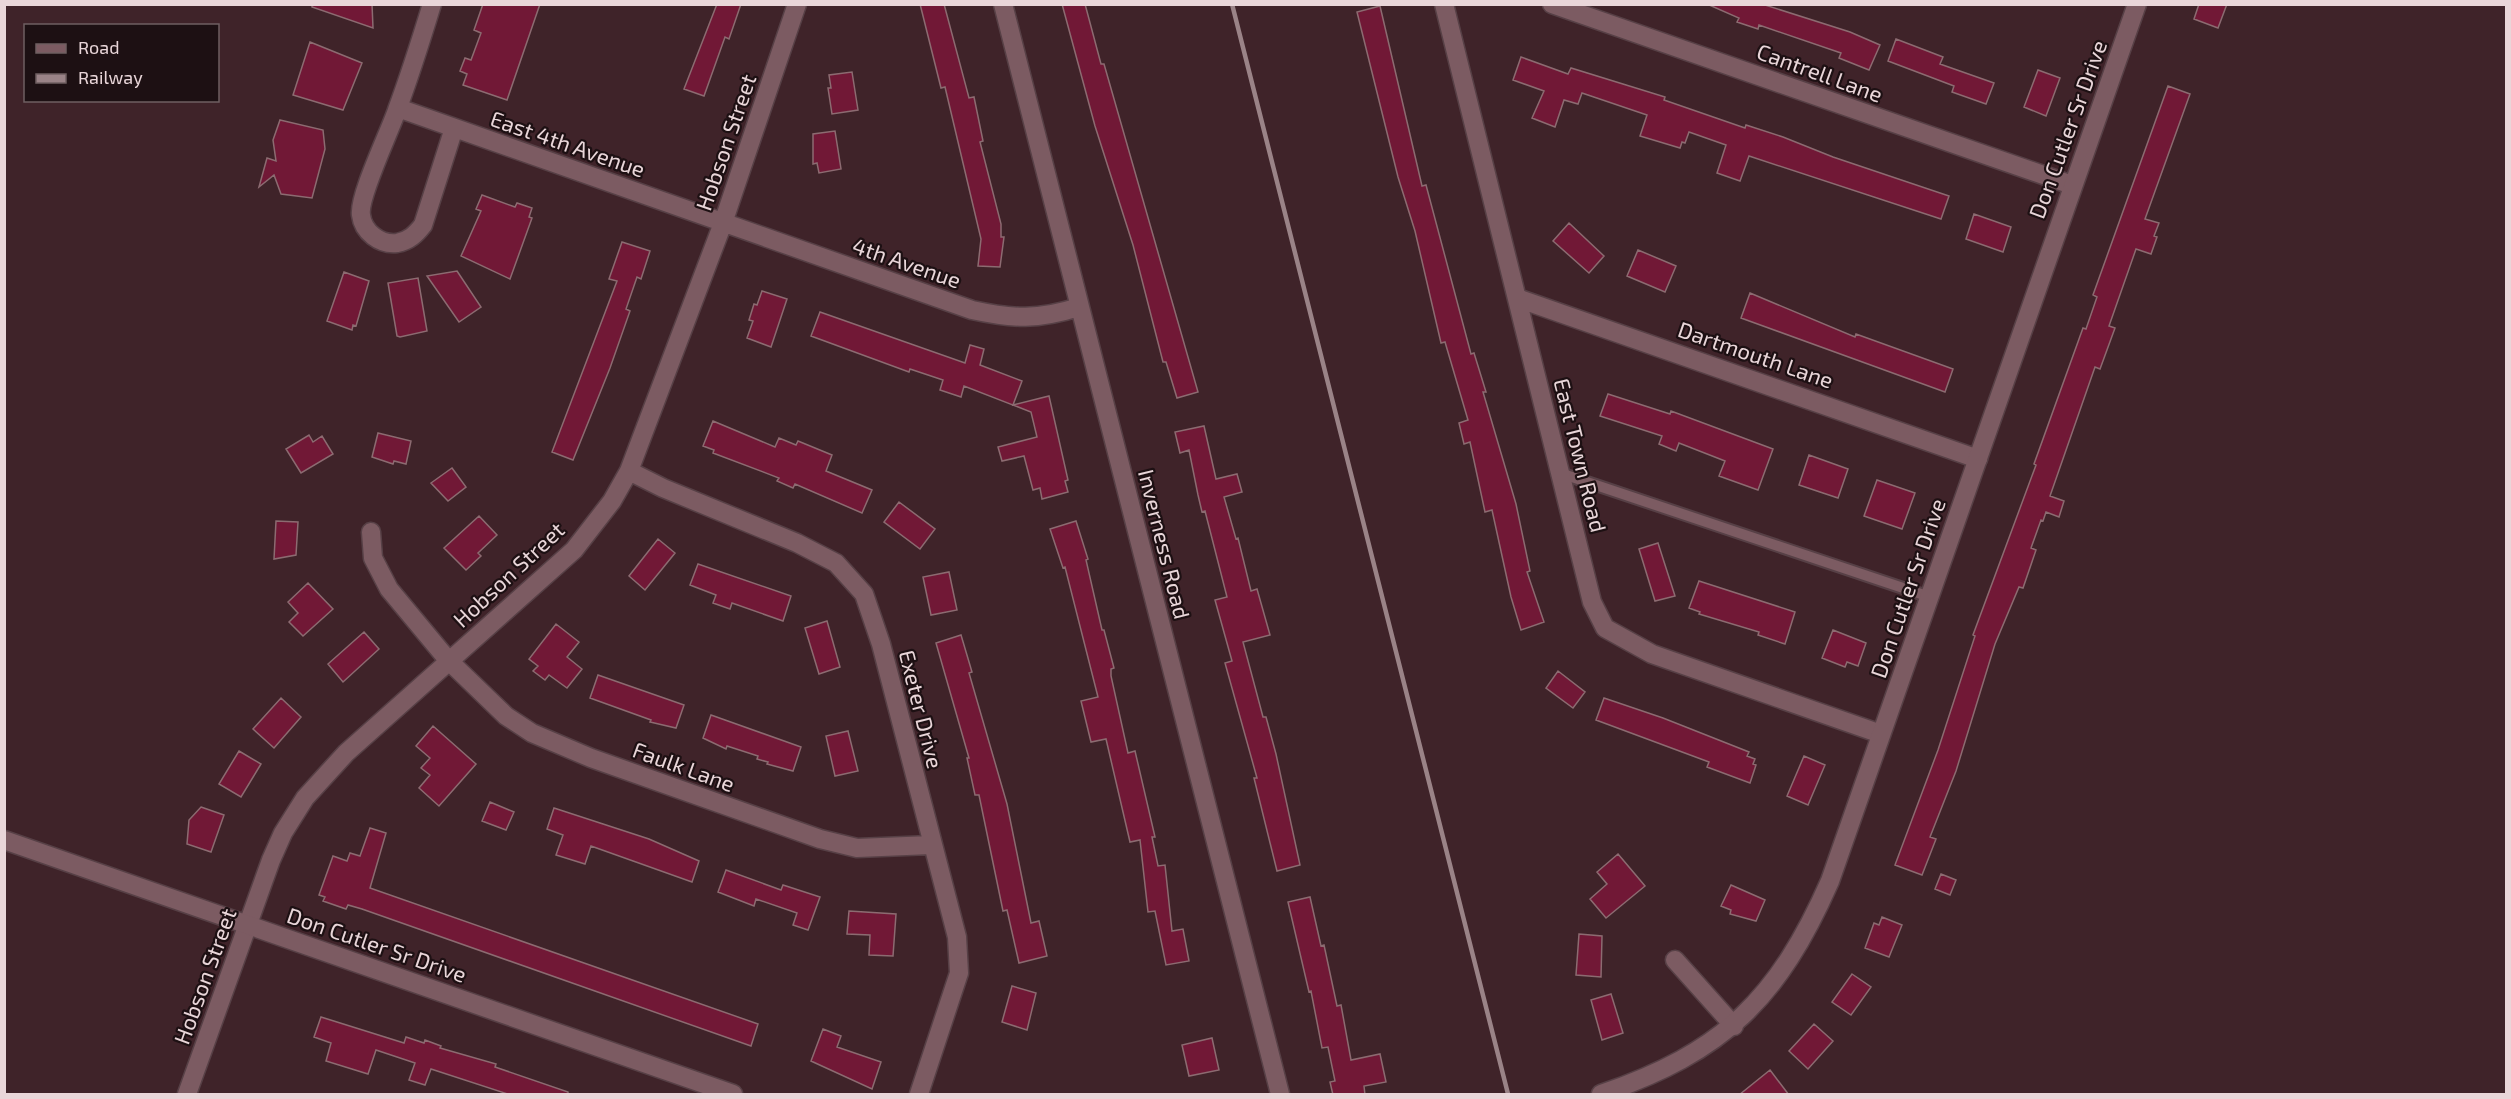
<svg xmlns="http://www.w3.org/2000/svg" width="2511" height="1099" viewBox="0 0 2511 1099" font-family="'Exo 2',sans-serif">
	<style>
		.building { fill: #711836; stroke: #8c6b71; stroke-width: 1.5 }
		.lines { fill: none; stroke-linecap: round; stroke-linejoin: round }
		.lane-casing { stroke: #574046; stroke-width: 14 }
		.street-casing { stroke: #574046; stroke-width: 21 }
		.secondary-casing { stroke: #574046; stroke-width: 21 }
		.lane { stroke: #7c5b62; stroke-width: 10 }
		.street { stroke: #7c5b62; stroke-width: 18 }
		.secondary { stroke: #7c5b62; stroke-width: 18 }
		.rail { stroke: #9a8387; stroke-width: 4.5 }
		.labels { text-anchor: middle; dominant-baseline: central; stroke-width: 4.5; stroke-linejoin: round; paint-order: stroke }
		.street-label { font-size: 22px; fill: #e9d6d9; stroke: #1d1013 }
	</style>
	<rect width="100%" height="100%" fill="#3f2329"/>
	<path class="building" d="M312,4H372L373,28L312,7Z
		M483,4H540L507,100L463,85L467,74L460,71L465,58L471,60L481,33L474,30Z
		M717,4H741L729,39L725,37L704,96L684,89Z
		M920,4H944L969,98L974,97L983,141L980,142L1001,224V237H1004L1000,267L978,266L981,239L945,87L941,88Z
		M1062,4H1085L1101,64H1104L1198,392L1177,398L1166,362H1163L1133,245L1095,126Z
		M1707,4H1762L1850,32L1880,45L1869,70L1839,58L1841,53L1759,25L1758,29L1737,22L1739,18Z
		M2199,4H2227L2218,28L2194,19Z
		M1380,6L1422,186L1426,185L1471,354L1474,353L1486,392H1483L1516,504L1530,571L1527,572L1544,622L1521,630L1511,597L1492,510L1485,512L1470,442L1464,444L1459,423L1468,420L1445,342L1441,343L1415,231L1398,177L1357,12Z
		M1896,39L1943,57L1940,64L1994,83L1986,104L1952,92L1954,86L1888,61Z
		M310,42L362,63L343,110L293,95Z
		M1521,57L1568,74L1571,68L1665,97L1664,100L1745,128L1746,125L1783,137L1833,157L1949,196L1941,219L1749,156L1740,181L1717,173L1726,145L1689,132L1685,143L1682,142L1680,148L1640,136L1647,115L1582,93L1578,104L1564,100L1555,127L1532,118L1544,91L1513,80Z
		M2038,70L2060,78L2046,116L2024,107Z
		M852,72L858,110L832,114L828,88H831L829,75Z
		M2168,86L2190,94L2145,219L2159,223L2154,236L2157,237L2151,254L2136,249L2109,326L2115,328L2100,369L2095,367L2050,496L2064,501L2059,517L2046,512L2043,521L2041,520L2031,548L2036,550L2023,588L2019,587L1995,644L1956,771L1930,837L1936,839L1922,875L1895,865L1938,750L1975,636L1973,635L2036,465L2034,464L2083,328L2086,329L2097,297L2093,295Z
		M280,120L323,130L325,149L312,198L281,194L274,175L259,187L267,158L276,161L273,140Z
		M835,131L841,169L819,173L817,163L813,164V134Z
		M482,195L515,207L517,203L532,208L529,217L532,218L510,279L461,256L481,211L476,209Z
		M1974,214L2011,227L2003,252L1966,239Z
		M1569,223L1604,256L1589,273L1553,241Z
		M622,242L650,251L641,279L637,277L626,309L630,311L610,368L573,460L552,452L617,281L609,279Z
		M1638,250L1676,266L1665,292L1627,276Z
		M457,271L481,307L459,322L427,276Z
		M344,272L369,281L356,326L353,325L352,330L327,321Z
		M418,278L427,331L400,337L397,336L388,283Z
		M762,291L787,299L771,347L747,338L753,321L749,320L754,304L757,305Z
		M1750,293L1855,337L1856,334L1953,369L1945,392L1741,318Z
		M820,312L965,363L970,345L984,349L980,365L1022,381L1013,405L1049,396L1068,480L1065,481L1068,492L1042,499L1040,488L1033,490L1024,456L1002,461L998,447L1037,437L1031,412L964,386L961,397L940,390L943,380L910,369L909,372L811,336Z
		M1608,394L1670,414L1671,411L1773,449L1758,490L1719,476L1725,461L1679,443L1676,451L1659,444L1662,436L1600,416Z
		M713,421L775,447L779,438L796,445L798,441L832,455L826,471L872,490L862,513L795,484L793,488L777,481L779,478L713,453L714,450L703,446Z
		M1204,426L1216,479L1237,474L1242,492L1224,497L1236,539L1238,538L1251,591L1257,589L1270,635L1243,642L1263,717H1266L1276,754L1300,865L1277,871L1254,778H1257L1225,663L1232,661L1215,600L1227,597L1205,511L1202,512L1198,495L1189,450L1180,453L1175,432Z
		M378,433L411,441L406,464L394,461L393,464L372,457Z
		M309,435L313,442L322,436L333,454L301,473L286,449Z
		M1809,455L1848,469L1838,498L1799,485Z
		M452,468L466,487L448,501L431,483Z
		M1877,480L1915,493L1902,529L1864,516Z
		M899,502L935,529L920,549L884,522Z
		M479,516L497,535L478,553L481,556L466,570L444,548Z
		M276,521L298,522L296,555L274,559Z
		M1076,521L1088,559L1086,560L1102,630H1104L1114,668L1111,669V676L1128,753L1135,751L1155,837H1152L1158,866L1165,865L1172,931L1183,929L1189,961L1166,965L1155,911L1148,912L1140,840L1130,842L1106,739L1091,742L1081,701L1098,697L1065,567L1063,568L1050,529Z
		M658,539L675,553L645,590L629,576Z
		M1658,543L1675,596L1655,601L1639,549Z
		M698,564L791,596L783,621L732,603L730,609L713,603L716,595L690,585Z
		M949,572L957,610L931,615L923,577Z
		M1699,581L1795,612L1785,644L1758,635L1759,632L1699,614L1700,612L1689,608Z
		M308,583L333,609L303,636L289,622L298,613L288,602Z
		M827,621L840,667L819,674L805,628Z
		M556,624L579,642L567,657L582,669L567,688L549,675L545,680L533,671L538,666L529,659Z
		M1833,630L1866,643L1858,666L1847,662L1845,667L1822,658Z
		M364,632L379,649L343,682L328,664Z
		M961,635L972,672L969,673L1007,804L1031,923L1039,921L1047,956L1019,963L1007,910L1003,911L979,795H975L967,758H969L936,643Z
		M1558,671L1585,692L1573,708L1546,688Z
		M598,675L684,705L676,728L650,722L651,720L590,698Z
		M281,698L301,717L274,748L253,729Z
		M1604,698L1663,718L1749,752L1747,756L1755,759L1753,764L1756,765L1750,783L1707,767L1709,762L1596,720Z
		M711,715L801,747L793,771L767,764L768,762L757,759L758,756L727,746L726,749L703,738Z
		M433,726L476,764L439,806L419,788L430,775L421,768L430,758L416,746Z
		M848,731L858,771L835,776L826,736Z
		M239,751L261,764L241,797L219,784Z
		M1804,756L1825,765L1808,805L1787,796Z
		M490,802L514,812L506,830L482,821Z
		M201,807L224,815L211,852L187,844L189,820Z
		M554,808L649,839L699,861L692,882L591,846L585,864L556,855L563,835L547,829Z
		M370,828L386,833L370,888L758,1024L751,1046L362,909L348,905L346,909L323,901L325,897L319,895L333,856L347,861L350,853L360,856Z
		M1618,854L1645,886L1606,918L1590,899L1607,884L1597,872Z
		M726,870L781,890L783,885L820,897L808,930L793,925L797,913L756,899L754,906L718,892Z
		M1941,874L1956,880L1950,895L1935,889Z
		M1731,885L1765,900L1756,921L1730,914L1731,910L1721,906Z
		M1310,897L1321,946L1324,945L1337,1006L1341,1005L1351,1060L1380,1054L1386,1082L1364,1086L1365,1095H1333L1330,1082L1335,1081L1328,1047L1322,1048L1311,991L1309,992L1288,902Z
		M849,911L896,914L893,956L869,955L870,935L847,934Z
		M1882,917L1902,925L1889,957L1865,948L1874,923L1879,925Z
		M1579,934L1602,936L1601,977L1576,975Z
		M1852,974L1871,987L1851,1015L1832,1002Z
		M1012,986L1036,993L1027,1030L1002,1022Z
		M1611,994L1623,1033L1602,1040L1591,1000Z
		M321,1017L404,1043L406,1037L424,1043L425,1040L441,1046L440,1048L496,1064L495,1067L568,1092V1095H511L431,1069L425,1085L409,1080L415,1063L376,1050L368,1074L326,1061L331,1043L314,1037Z
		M1814,1024L1833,1041L1808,1069L1789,1051Z
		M823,1029L841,1036L837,1047L881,1062L872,1089L811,1061Z
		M1212,1038L1219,1070L1189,1076L1182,1045Z
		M1770,1070L1789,1095H1739Z"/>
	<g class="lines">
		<g class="lane-casing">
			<path id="lane" d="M1560,473L1930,597"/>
		</g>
		<g class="street-casing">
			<path id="street" d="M432,4C421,40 410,75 397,110C390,131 358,197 361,215C363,232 380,245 397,243C409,241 416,234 423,225L454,128
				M1003,4L1280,1094
				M1444,4L1592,602L1605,628L1652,654L1881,734
				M1552,4L2072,185
				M398,108L972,310C1013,319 1038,320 1079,307
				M1517,298L1978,459
				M629,471L663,488L797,543L836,563L864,594L881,644L957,937L959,973L919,1094
				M371,532L373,558L389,589L448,660L506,716L532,733L591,758L820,839L857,848L931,845
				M1675,960L1734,1026
				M187,1094L271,860L283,833L305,798L346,753L574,550L612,501L629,471L723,223L797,4"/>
		</g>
		<g class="secondary-casing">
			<path id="secondary" d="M4,840L733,1094
				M1601,1094C1724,1052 1778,999 1830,881L2137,4"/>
		</g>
		<use href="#lane" class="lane"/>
		<use href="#street" class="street"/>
		<use href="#secondary" class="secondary"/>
		<path class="rail" d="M1232,4L1508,1094"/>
	</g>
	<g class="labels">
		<g class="street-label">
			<text transform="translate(1820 72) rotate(20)">Cantrell Lane</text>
			<text transform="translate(2067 129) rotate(-70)">Don Cutler Sr Drive</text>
			<text transform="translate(725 142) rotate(-71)">Hobson Street</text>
			<text transform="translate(568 143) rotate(19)">East 4th Avenue</text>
			<text transform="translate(907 262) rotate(19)">4th Avenue</text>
			<text transform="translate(1756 354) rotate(19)">Dartmouth Lane</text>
			<text transform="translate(1581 455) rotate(76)">East Town Road</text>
			<text transform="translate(1165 544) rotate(76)">Inverness Road</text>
			<text transform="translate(508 574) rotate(-43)">Hobson Street</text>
			<text transform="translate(1907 588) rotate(-71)">Don Cutler Sr Drive</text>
			<text transform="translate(922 709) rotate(76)">Exeter Drive</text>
			<text transform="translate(684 766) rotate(20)">Faulk Lane</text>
			<text transform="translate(377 944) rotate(19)">Don Cutler Sr Drive</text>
			<text transform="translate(204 976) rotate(-70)">Hobson Street</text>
		</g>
	</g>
	<rect width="2511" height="1099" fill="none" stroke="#e9d6d9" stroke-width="12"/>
	<rect x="24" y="24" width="195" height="78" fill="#1d1013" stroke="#6f5f62" stroke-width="1.5"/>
	<rect x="36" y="44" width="30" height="9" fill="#7c5b62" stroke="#6f5f62" stroke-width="1.5"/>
	<text x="78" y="54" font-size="18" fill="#e9d6d9">Road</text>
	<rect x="36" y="74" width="30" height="9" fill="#9a8387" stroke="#6f5f62" stroke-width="1.5"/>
	<text x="78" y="84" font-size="18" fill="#e9d6d9">Railway</text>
</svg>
